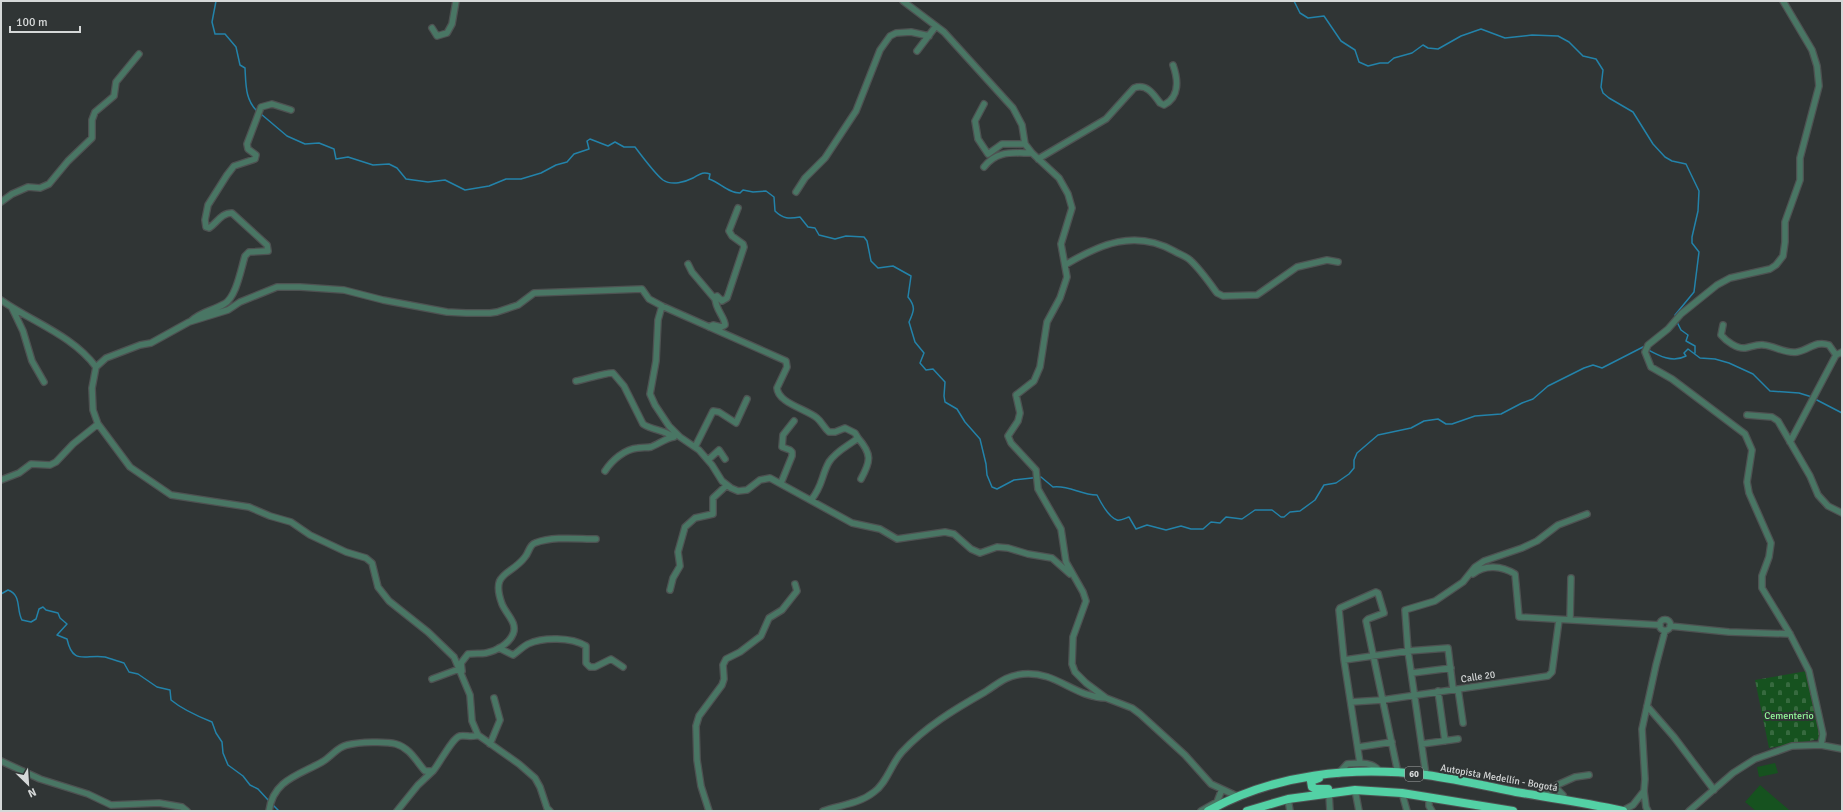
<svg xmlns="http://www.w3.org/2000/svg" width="1843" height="812" viewBox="0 0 1843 812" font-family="Signika,sans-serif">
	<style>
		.cemetery { fill: url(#cemetery-stones) }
		.park { fill: #16521f }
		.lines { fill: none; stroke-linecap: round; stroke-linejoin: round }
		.stream { stroke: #2383aa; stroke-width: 1.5 }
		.minor-casing { stroke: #4e5252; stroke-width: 8 }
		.highway-casing { stroke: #4e5252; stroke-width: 10 }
		.minor { stroke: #497664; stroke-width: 5.5 }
		.highway { stroke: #53d1a5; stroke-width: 8 }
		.labels { text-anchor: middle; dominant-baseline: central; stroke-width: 4; stroke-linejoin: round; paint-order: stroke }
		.shield { fill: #303535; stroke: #a4a7a7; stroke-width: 1 }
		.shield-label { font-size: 9px; font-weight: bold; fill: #d5d8d8 }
		.street-label { font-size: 10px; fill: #d5d8d8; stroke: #303535 }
		.park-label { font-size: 10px; fill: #93f89a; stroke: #303535 }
	</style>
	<defs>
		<pattern id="cemetery-stones" width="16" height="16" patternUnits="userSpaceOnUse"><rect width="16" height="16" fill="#16521f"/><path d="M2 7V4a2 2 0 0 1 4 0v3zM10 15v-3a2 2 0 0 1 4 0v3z" fill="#376a3f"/></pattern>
	</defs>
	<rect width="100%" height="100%" fill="#303535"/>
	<path class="cemetery" d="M1807,671L1820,739L1769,748L1755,680Z"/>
	<path class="park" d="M1775,763L1778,773L1759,777L1757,767Z
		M1760,785L1788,809H1789L1787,811H1756L1745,802Z"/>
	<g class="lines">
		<path class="stream" d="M216,1L212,22L215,34H225L236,47L240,65L245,68C246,85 245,100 258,112
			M1294,1L1300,13L1308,18L1324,16L1341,41L1355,50L1359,62L1368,66L1380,63H1388L1394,58L1412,53L1423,45L1428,48L1438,49L1461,36L1481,29L1505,38L1532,35L1558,36L1569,42L1583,56L1596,59L1603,70L1601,87L1603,93L1609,98L1633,112L1653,144L1665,157L1672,161L1686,164L1699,191L1698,211L1692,237V243L1699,252L1694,292L1675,315L1676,317
			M261,114L287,136L305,144L319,143L334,149L336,159L348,157L373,165L389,164L397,168L406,179L428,182L445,180L465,190L489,186L506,179H521L541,173L556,165L567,162L574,154L589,149L587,141L590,139L608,146L615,142L624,147H635C641,155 656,175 663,180C672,186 685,182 693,178C699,175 702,171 710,174L709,179C721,183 728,193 740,193L743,190L753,192L766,191L774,197L775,211C783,219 789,219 800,217L808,227L815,228L819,235L835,239L846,236L864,237L867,241L871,261L878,268L893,266L911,276L908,297C916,307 914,311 909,322L915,342L924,353L920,363L926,370L933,369L945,382L944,396L945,402L957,409L965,422L980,439L986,464L987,475L992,487L997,489L1014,480L1041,477L1053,487C1070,485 1080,495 1097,495C1101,503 1108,517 1117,520C1120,521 1126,518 1129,517L1136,529L1147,525L1166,530L1181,526L1191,529H1203L1211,522L1220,523L1226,517L1242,519L1255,510H1272L1281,517H1284L1290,512L1300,511L1315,500L1324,485L1336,483L1349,474L1354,468V460L1357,453L1378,435L1411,428L1424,421L1438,419L1446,424H1452L1475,416L1501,414L1522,403L1533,399L1548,386L1584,368L1593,365L1602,368L1643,347C1656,354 1671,364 1686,356L1684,353L1688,349L1700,358L1715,359L1729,363L1753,374L1770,391L1799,393L1812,397
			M1677,322L1681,330L1688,335L1686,341L1695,346V353
			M1815,399L1842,413
			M1,594L8,590C22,595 16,610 22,620L31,622L36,619L39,609L43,607L46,610L58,613L60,618L67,624L57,635L67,639C73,666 85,654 105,657C111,659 118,661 124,663L129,672L138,674L157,687L170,690L171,700C183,710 197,716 212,722L216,733L222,742L223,753L228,765L243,776L250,785L258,789L269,801
			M273,805L279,811"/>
		<g class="minor-casing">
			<path id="minor" d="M903,1L944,32L1013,108L1022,125L1025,144L1032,153L1059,178L1068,194L1072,208L1061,244L1067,277L1060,298L1047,322L1040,367L1034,381L1016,395L1020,413L1018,421L1008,436L1011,443L1036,470L1038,489L1061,529L1066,562L1083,592L1086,601L1073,637L1072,664L1075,672L1086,683L1106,698L1132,708L1140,714L1185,755L1211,784L1239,797
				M1783,1L1812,50L1817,66L1819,86L1800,158V180L1785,222V242L1783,256L1776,265L1770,269L1730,278L1717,285L1681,314L1668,329L1648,345L1645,352L1651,367L1672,379L1745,434L1752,450L1747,482L1749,493L1771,543L1769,557L1762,576V588L1790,634L1809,671L1823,734L1821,745
				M432,28L437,36L447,33L452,24L456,1
				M917,51L936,26
				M984,104L975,121L978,139L988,154L1002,144H1025
				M1038,159L1106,119L1134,88C1147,83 1154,95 1160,103L1164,105C1180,97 1178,79 1173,65
				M984,167C997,150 1012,153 1032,153
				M796,192L805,178L825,158L856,111L880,50L890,36L896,33L911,32L929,36
				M1,202L12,194L28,187L40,188L49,184L68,161L92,138V120L95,112L114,96L116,82L139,54
				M688,264L692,272L714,298
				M1065,265C1100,244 1135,229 1174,251C1179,254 1186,256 1190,260C1200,269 1209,282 1217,293L1223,296L1257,295L1297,267L1327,260L1338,262
				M1,300C32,322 72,335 96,367L92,388L93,410L98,424L130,467L171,495L249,507L270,516L291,522L310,535L346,552L366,558L372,563L378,587L389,601L428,632L454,657L470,695L472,721L478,735L519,764L535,778L540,787L547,808L550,811
				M662,306L658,320L656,361L650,394L655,405L669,426L680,437L699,450L712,465L722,481L731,488L738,491L747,490L760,480L770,478L852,523L880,529L897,539L945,532L954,534L971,549L980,553L997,547L1008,548L1028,554L1052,558L1070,574
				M12,308L23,331L32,361L44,382
				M191,321C202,311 212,311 224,304C236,298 241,269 245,256L249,252L268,251L267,245L232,213C221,213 217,223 209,228L206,227L205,220L208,205L227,175L234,166L255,159L256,155L248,149L247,144L261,107L272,104L291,110
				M1723,325L1721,335C1726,341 1737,349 1745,348C1751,347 1757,344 1764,345C1775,346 1785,354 1797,352C1809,350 1816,340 1829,345L1836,355L1842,352
				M709,327L713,325L721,327L725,325C725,317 715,310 715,297L717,296L722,301L727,298L744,247L743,244L732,236L729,231L738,208
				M96,367L106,358L140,345L151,343L189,322L228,310L240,302L277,287H300L344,290L383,300L447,312L466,313H490L497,312L518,305L534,293L642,289L649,299L662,306L786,361L787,367L777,388C778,403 806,409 817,418C822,422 824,428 829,432H835L845,428L855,433L858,438C848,446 836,451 829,462C821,476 823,486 811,500
				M576,381C583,380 607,372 613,373L624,386L643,424C653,431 664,429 673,437
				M1747,415L1772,417L1778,421L1810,476L1818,495L1828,506L1842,513
				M858,438C872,454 871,461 861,479
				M1790,442L1836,355
				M695,447L713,411L719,412L736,423L747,399
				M708,460L719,450L725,459
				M605,471C612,460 625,449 638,448C642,447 647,448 651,447C659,444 666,438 674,437
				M1,480L19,473L31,464L50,465L56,462L73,444L98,424
				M781,483L792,456V452L790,450L782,447L783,435L794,421
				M1473,574C1485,564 1502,566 1515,574L1519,617L1660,625
				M670,590L673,578L680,566L678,552L685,527L695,518L713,514V498L727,485
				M1659.5 625a5.5 5.5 0 1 1 11 0a5.5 5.5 0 1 1-11 0Z
				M1570,620L1571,578
				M1670,626L1729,632L1790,634
				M499,648L513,655C518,652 522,647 528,644C543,637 571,637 586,646V663L590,667H595L611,659L623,667
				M1344,660L1408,651L1448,648L1453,689
				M462,671L461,663L468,654C474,653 481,654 486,653C496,651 509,644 513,634C518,623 506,614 502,604C490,571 511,576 525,557C529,553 529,545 535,543C554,536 577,539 596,539
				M1412,673L1451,668
				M432,679L459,669
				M1458,689L1463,723
				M1438,691L1445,741
				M1351,702L1382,700L1548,676L1552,672L1559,620
				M1647,706L1674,737L1714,790
				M490,744L500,720L494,698
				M1422,744L1458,739
				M1359,747L1392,742
				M1,761L40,779L88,794L111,805L159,803L182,807L187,811
				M1360,763L1344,660L1339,610L1340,608L1376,592L1378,593L1384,613L1368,619L1366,621L1398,773
				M1338,774L1347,764C1359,763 1373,761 1380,772
				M1426,775L1408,651L1405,610L1435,601L1463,582L1475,567L1484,561L1522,548L1537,541L1558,525L1587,514
				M1355,790L1359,811
				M1546,792L1557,785
				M1402,793L1407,811
				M1329,794L1330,811
				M1563,795L1556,788L1557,785L1575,777L1589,775
				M1429,797V806L1432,811
				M1288,799L1290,811
				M269,811C273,780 299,775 322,762C331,757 337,747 347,745C359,742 386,741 396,744C410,748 416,761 425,771H433C440,763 452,738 460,736C467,735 472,738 478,735
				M397,811L418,785L433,771
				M709,811L701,786L697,760L696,726L699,716L722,685L724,679L723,665L726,659L740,652L761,636L769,618L782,610L797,591L795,584
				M823,811C840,805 859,804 874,792C887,783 891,764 902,752C925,727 955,709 985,692C999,683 1005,676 1023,674C1057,671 1073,697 1106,698
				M1201,811L1217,802L1222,789
				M1622,811L1633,805L1644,791
				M1648,811L1646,807L1644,791L1645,779L1642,729L1656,665L1665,631
				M1689,811L1733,773L1755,759L1792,746L1821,745L1842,749"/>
		</g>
		<g class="highway-casing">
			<path id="highway" d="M1319,778L1311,781L1312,787L1316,789H1328
				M1208,811C1274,774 1352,766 1426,775C1456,779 1486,786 1516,792C1552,798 1588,803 1623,811
				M1247,811L1288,799L1355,790L1402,793L1513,811"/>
		</g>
		<use href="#minor" class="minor"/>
		<use href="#highway" class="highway"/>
	</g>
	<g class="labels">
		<rect class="shield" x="1405" y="767" width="18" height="14" rx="3"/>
		<g class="shield-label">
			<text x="1414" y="774">60</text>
		</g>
		<g class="street-label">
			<text transform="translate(1478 677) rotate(-8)">Calle 20</text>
			<text transform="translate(1499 778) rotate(10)">Autopista Medellín - Bogotá</text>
		</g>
		<g class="park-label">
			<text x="1789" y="716">Cementerio</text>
		</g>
	</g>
	<rect width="1843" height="812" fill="none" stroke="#d5d8d8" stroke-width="4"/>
	<g transform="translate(28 784) rotate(155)" stroke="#303535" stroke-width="3" paint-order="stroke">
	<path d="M0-3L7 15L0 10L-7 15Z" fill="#d5d8d8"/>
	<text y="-6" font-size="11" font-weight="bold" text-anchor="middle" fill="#d5d8d8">N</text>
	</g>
	<path d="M10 26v6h70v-6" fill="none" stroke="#d5d8d8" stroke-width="2"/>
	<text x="16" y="26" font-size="12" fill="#d5d8d8" stroke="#303535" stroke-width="3" paint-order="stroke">100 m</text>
</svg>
